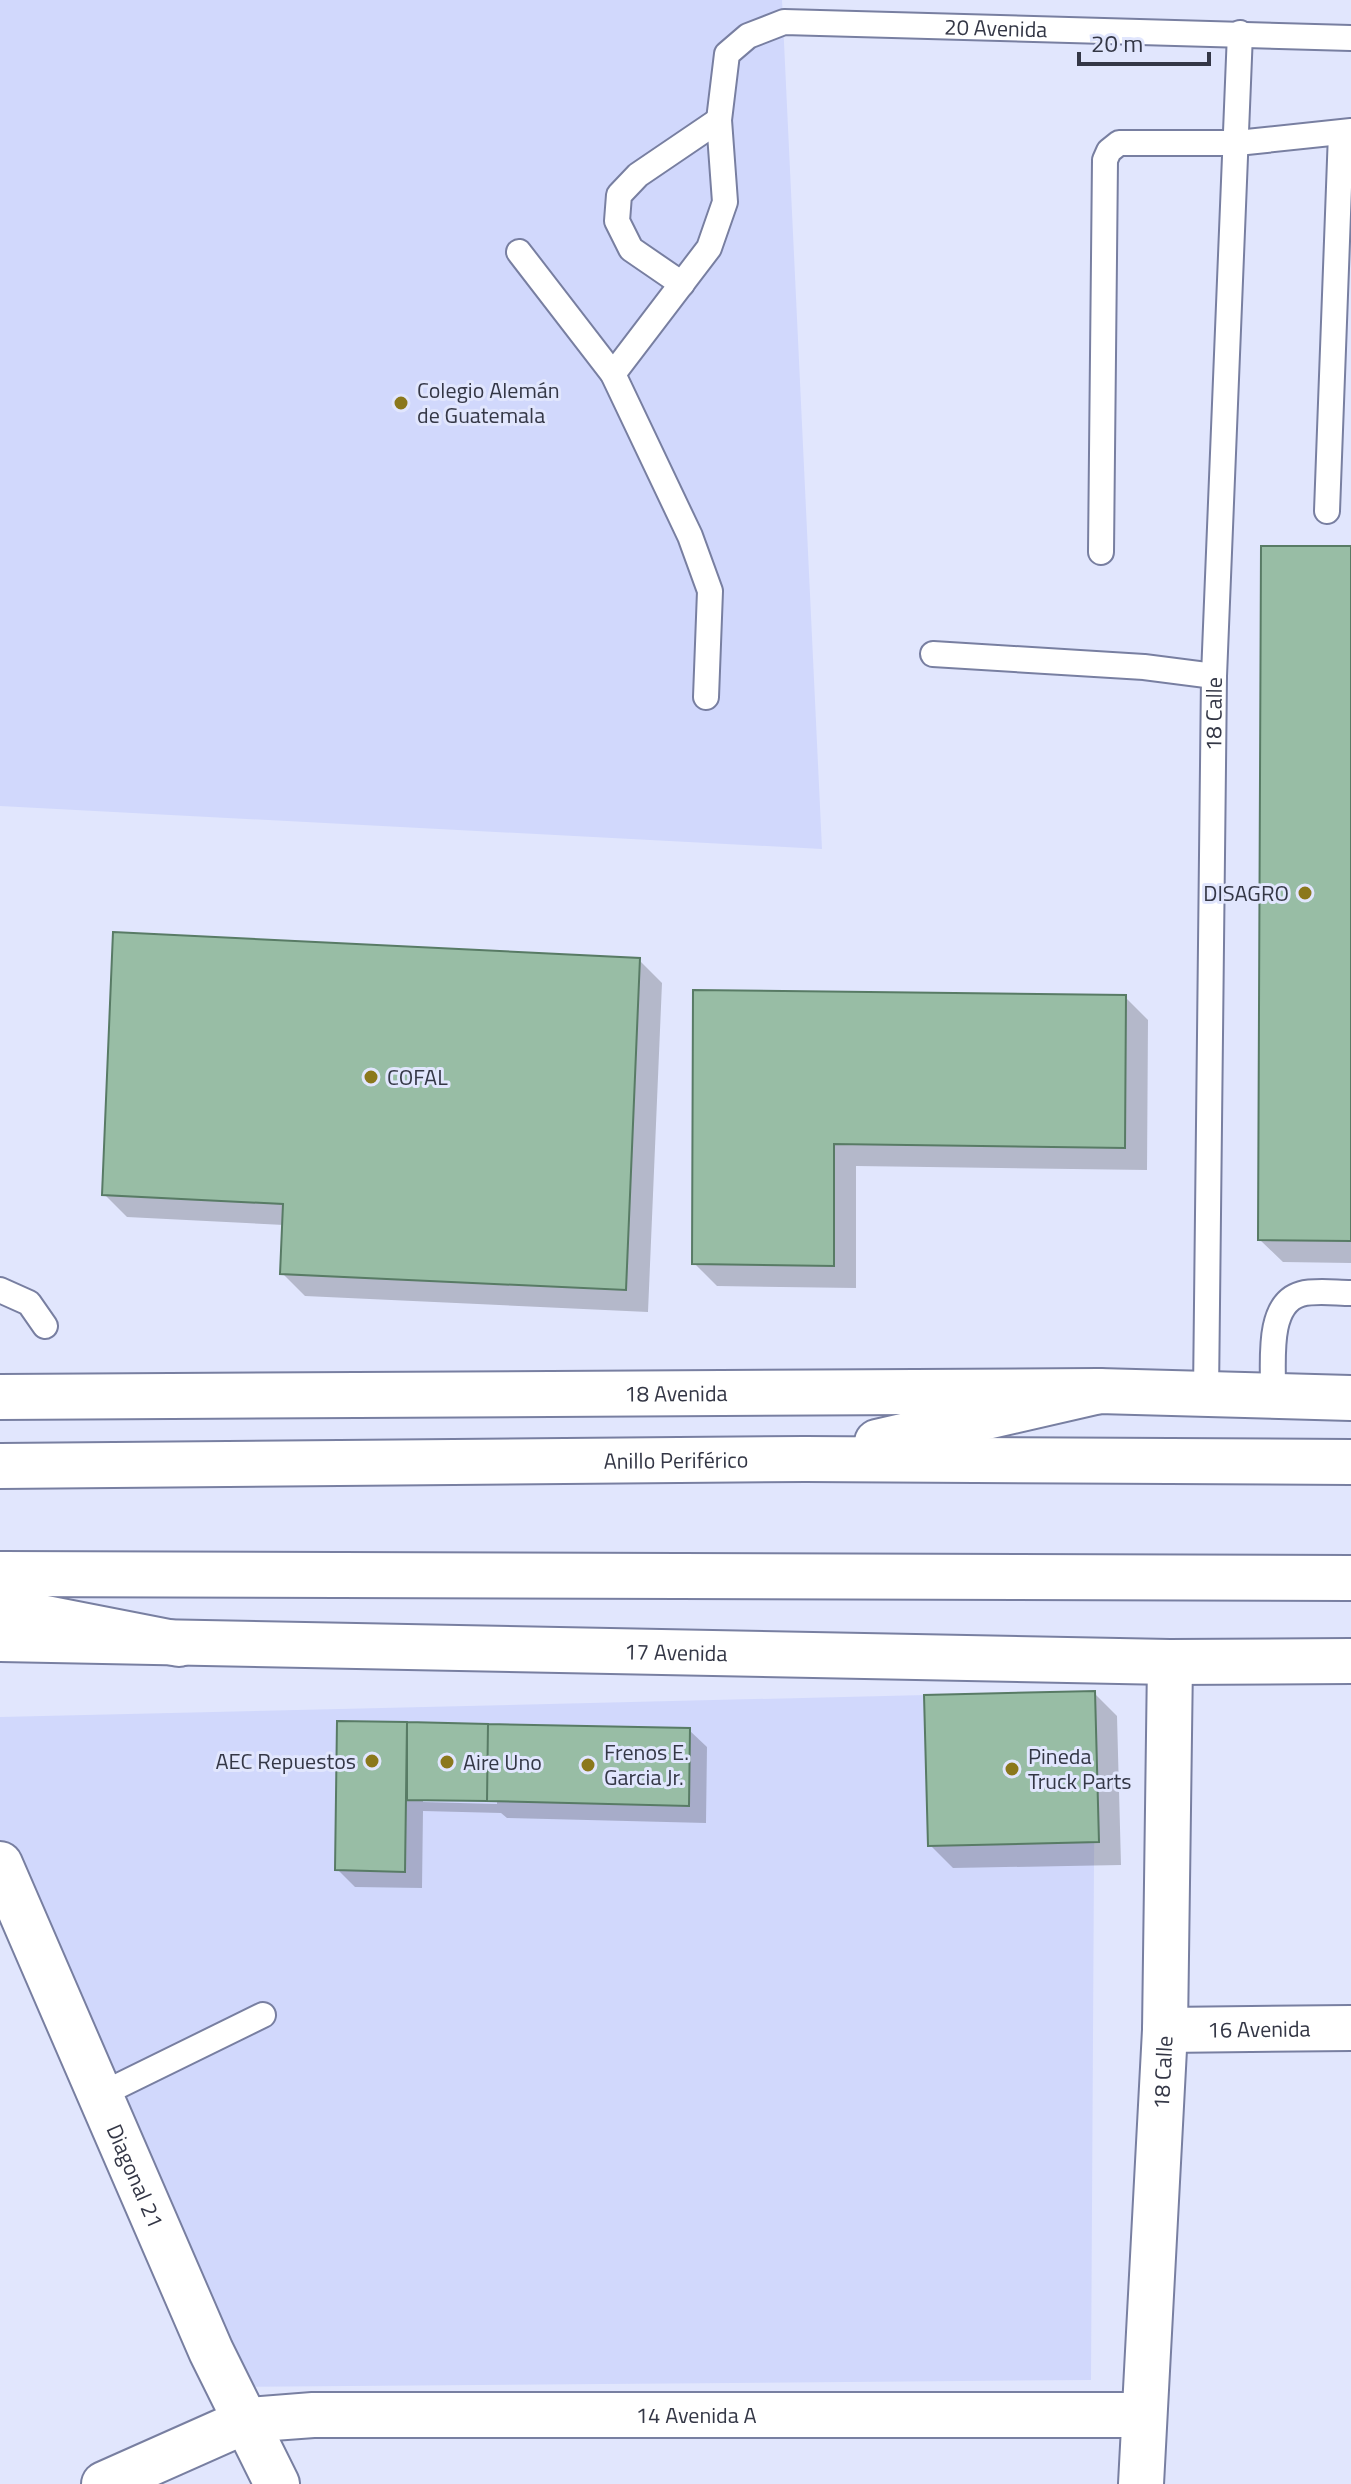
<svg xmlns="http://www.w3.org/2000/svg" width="1351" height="2484" viewBox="0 0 1351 2484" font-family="'Titillium Web',sans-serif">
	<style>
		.built { fill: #d1d8fc }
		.shadow { fill: #0003; fill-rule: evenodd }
		.building { fill: #98bda5; stroke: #587b65; stroke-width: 2 }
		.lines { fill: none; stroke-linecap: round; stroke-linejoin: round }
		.lane-casing { stroke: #787fa1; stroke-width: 28 }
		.street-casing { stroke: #787fa1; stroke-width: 48 }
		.secondary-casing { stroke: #787fa1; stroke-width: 48 }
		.highway-casing { stroke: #787fa1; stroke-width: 48 }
		.lane { stroke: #fff; stroke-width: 24 }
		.street { stroke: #fff; stroke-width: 44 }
		.secondary { stroke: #fff; stroke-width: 44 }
		.highway { stroke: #fff; stroke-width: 44 }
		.poi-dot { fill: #8b781c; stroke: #e1e6fd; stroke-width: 3 }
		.labels { text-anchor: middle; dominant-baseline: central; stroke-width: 6; stroke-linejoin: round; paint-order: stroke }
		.street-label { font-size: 22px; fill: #343746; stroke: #e1e6fd }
		.poi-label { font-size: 22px; fill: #343746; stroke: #e1e6fd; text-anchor: start }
	</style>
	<rect width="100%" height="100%" fill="#e1e6fd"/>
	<path class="built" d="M0,0H782L822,849L0,806Z
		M1095,1691L1091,2380L234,2387L0,1861V1717Z"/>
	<path class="shadow" d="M1351,548V1263L1283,1262L1260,1240Z
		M639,960L662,983L648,1312L305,1296L282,1273L284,1225L127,1217L104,1194Z
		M695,992L1125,997L1148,1020L1147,1170L856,1166V1288L717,1286L694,1263Z
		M1094,1693L1117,1716L1121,1865L953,1868L930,1845Z
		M339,1723L689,1730L707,1747L706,1823L507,1818L501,1813L423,1811L422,1888L355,1887L337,1869ZM423,1798L497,1800V1804L423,1802Z"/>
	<path class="building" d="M1261,546H1351V1241L1258,1240Z
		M113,932L640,958L626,1290L280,1274L283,1204L102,1195Z
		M693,990L1126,995L1125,1148L834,1144V1266L692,1264Z
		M1095,1691L1099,1842L928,1846L924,1695Z
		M337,1721L407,1722L405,1872L335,1870Z
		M407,1722L488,1724L487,1801L407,1800Z
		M488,1724L690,1728L689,1806L487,1801Z"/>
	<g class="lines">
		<g class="lane-casing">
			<g id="lane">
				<path d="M519,252L613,374L690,536L710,591L706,697"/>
				<path d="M682,284L631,249L617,221L619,195L638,175L719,120"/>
				<path id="s1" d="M613,374L709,248L725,202L719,120L727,54L748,36L784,22L1351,38"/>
				<path d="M1327,511L1341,133"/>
				<path d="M1101,552L1105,160L1109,151L1119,143H1237L1351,131"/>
				<path d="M933,654L1144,667L1214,676"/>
				<path d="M0,1290L29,1303L45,1326"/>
				<path id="s2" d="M1206,1394L1214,676L1240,33"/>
				<path d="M1273,1396C1274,1367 1265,1304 1301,1294C1315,1290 1336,1293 1351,1293"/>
				<path d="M100,2095L263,2015"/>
			</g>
		</g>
		<g class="street-casing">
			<g id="street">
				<path id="s3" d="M1165,2030L1351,2028"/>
				<path id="s4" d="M104,2484L248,2420L313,2415H1143"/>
				<path id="s5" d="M1141,2484L1165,2030L1170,1662"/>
			</g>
		</g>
		<g class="secondary-casing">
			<g id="secondary">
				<path id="s6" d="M0,1397L1099,1391L1351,1398"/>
				<path id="s7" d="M0,1639L1170,1662L1351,1661"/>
				<path id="s8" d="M0,1864L211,2351L277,2484"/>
			</g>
		</g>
		<g class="highway-casing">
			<g id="highway">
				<path d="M877,1442L1099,1391"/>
				<path id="s9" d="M0,1466L805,1459L1351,1462"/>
				<path d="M0,1574L1351,1578"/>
				<path d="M0,1609L179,1644"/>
			</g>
		</g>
		<use href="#lane" class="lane"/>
		<use href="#street" class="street"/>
		<use href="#secondary" class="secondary"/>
		<use href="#highway" class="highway"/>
	</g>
	<g class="poi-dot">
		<circle cx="401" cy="403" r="8"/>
		<circle cx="1305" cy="893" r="8"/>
		<circle cx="371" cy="1077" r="8"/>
		<circle cx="372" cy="1761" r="8"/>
		<circle cx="447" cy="1762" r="8"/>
		<circle cx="588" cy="1765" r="8"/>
		<circle cx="1012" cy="1769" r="8"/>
	</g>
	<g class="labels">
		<g class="street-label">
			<text stroke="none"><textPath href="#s1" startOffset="634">20 Avenida</textPath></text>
			<text stroke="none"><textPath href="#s2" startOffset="680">18 Calle</textPath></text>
			<text stroke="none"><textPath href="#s6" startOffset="676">18 Avenida</textPath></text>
			<text stroke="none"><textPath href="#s9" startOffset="676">Anillo Periférico</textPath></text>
			<text stroke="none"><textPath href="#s7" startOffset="676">17 Avenida</textPath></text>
			<text stroke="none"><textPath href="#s3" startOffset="94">16 Avenida</textPath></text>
			<text stroke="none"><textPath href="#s5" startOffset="412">18 Calle</textPath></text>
			<text stroke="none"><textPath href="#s8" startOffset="340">Diagonal 21</textPath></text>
			<text stroke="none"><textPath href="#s4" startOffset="606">14 Avenida A</textPath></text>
		</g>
		<g class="poi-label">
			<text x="417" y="390">Colegio Alemán<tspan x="417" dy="25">de Guatemala</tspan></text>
			<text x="1289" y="893" text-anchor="end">DISAGRO</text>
			<text x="387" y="1077">COFAL</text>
			<text x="604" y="1752">Frenos E.<tspan x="604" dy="25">Garcia Jr.</tspan></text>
			<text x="1028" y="1756">Pineda<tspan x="1028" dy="25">Truck Parts</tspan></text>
			<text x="356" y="1761" text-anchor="end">AEC Repuestos</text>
			<text x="463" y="1762">Aire Uno</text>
		</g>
	</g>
	<path d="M1079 52v12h130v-12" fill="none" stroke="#343746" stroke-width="4"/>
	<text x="1091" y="52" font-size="24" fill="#343746" stroke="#e1e6fd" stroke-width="6" paint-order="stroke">20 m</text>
</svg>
